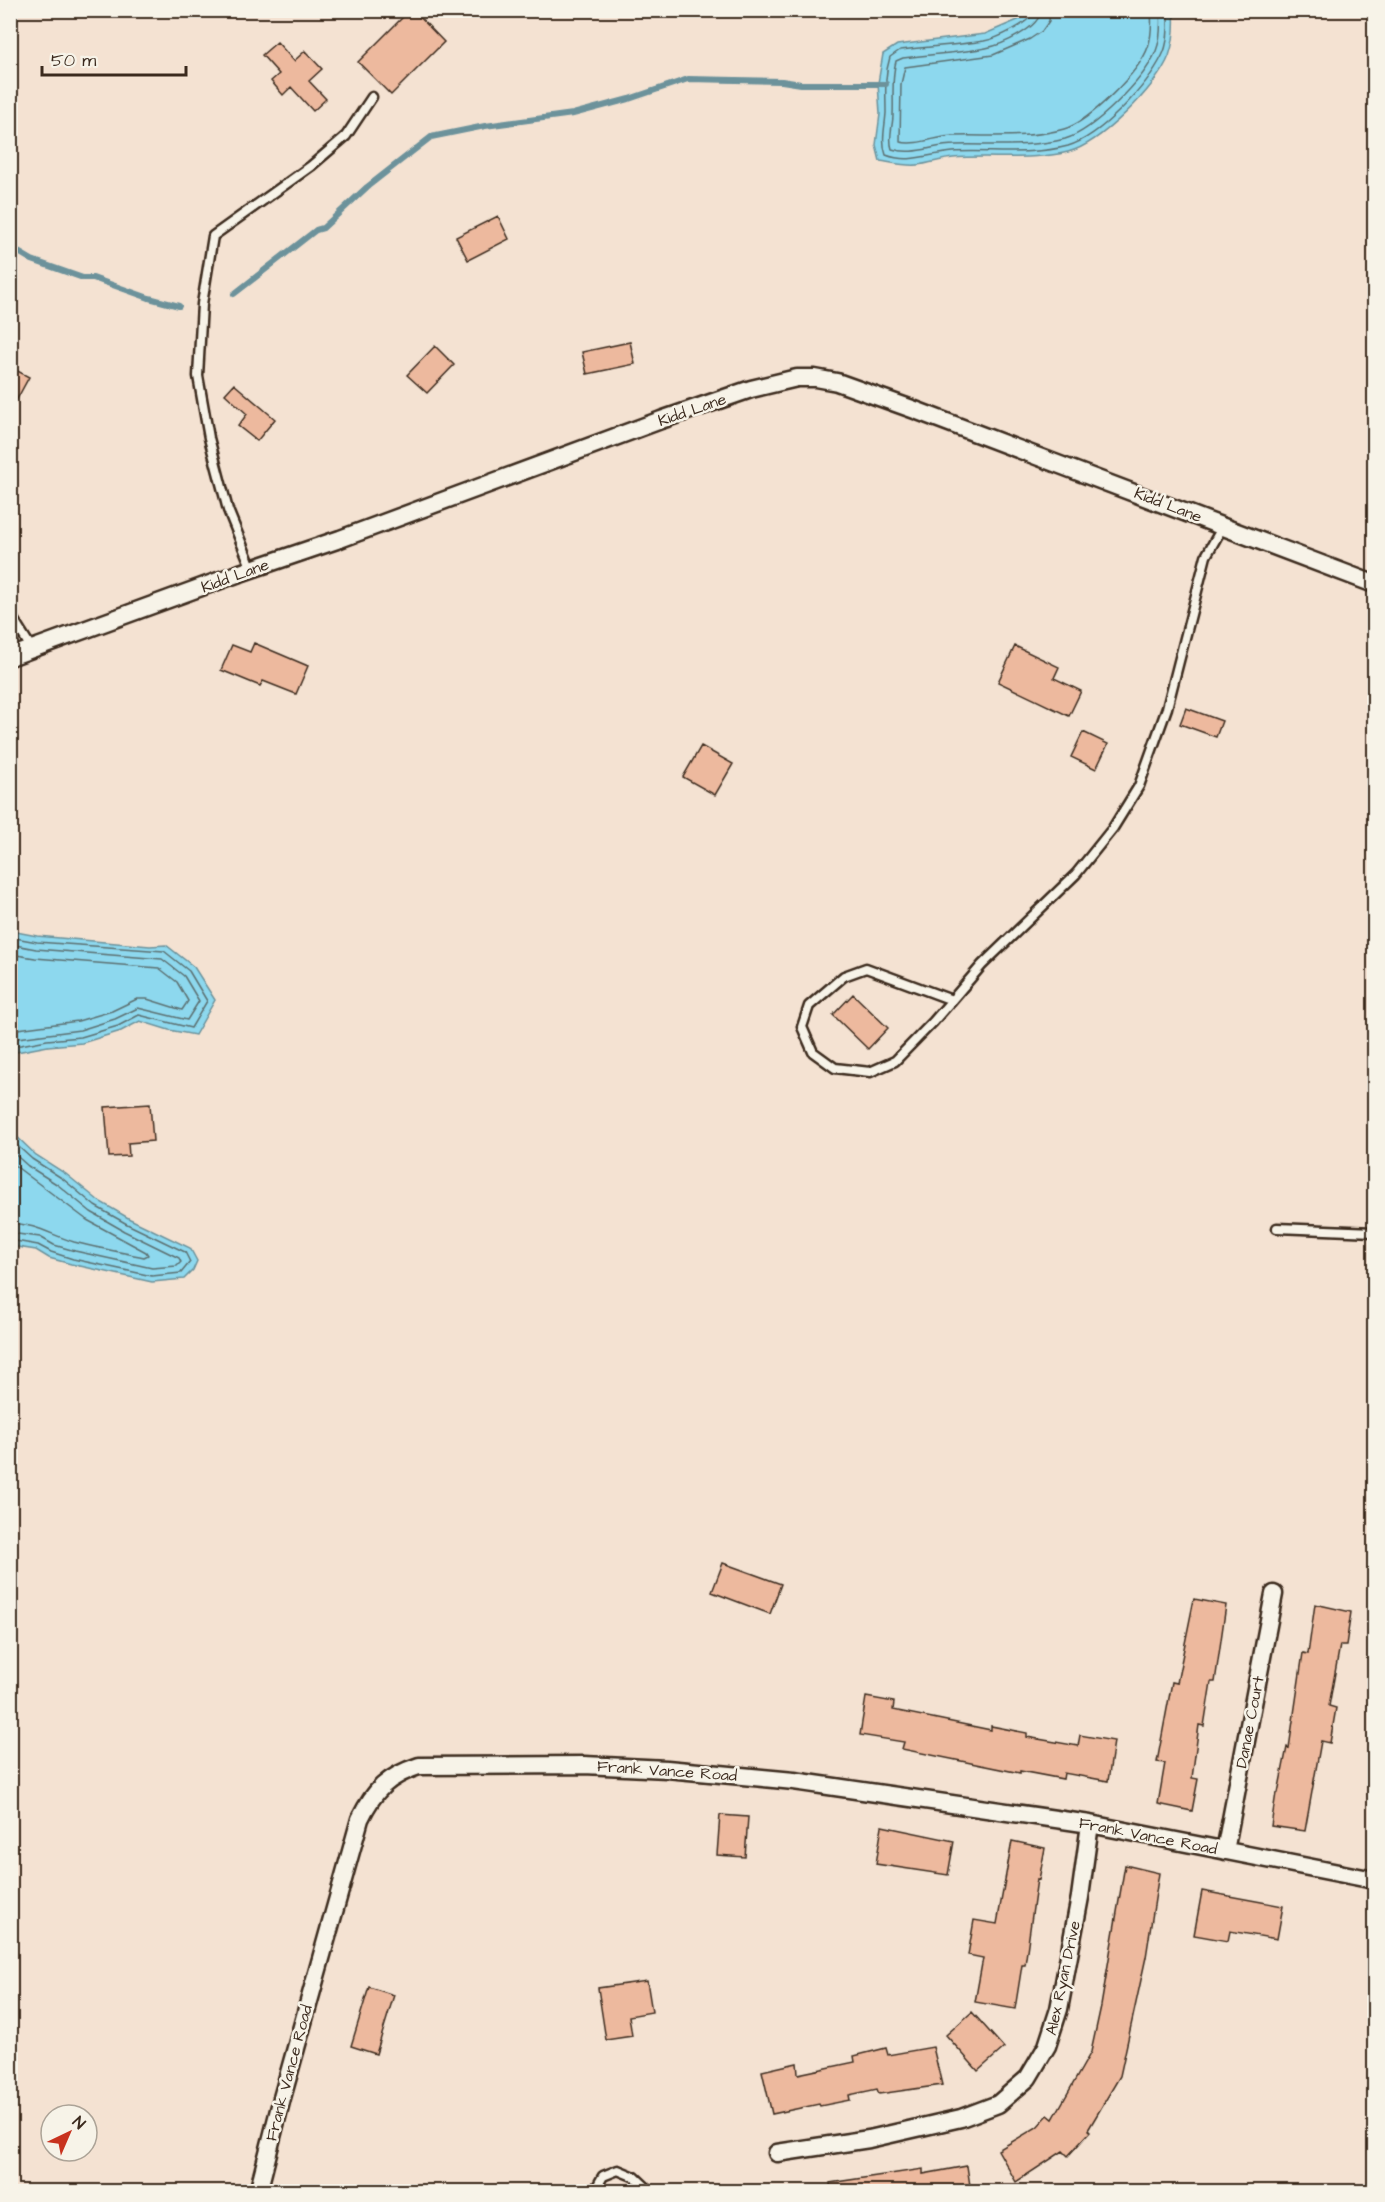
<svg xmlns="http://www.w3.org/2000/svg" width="1385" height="2202" viewBox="0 0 1385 2202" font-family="'Architects Daughter',sans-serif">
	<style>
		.water { fill: #8dd8ee; stroke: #6c929b; stroke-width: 1.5 }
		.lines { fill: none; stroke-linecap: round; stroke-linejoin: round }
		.shore { stroke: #5c7071; stroke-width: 1.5 }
		.stream { stroke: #6c929b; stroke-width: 6 }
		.building { fill: #edb99e; stroke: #3b2a1e; stroke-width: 1.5 }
		.lane-casing { stroke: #3b2a1e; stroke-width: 13 }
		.street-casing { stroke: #3b2a1e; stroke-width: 21 }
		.lane { stroke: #f7f3e8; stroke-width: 8 }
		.street { stroke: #f7f3e8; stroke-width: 16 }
		.labels { text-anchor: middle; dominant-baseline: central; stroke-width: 5; stroke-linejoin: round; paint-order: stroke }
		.street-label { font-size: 16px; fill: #3b2a1e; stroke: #f7f3e8 }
	</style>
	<rect width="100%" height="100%" fill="#f4e2d2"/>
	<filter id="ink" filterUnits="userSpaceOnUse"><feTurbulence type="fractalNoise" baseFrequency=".0167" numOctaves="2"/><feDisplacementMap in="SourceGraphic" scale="12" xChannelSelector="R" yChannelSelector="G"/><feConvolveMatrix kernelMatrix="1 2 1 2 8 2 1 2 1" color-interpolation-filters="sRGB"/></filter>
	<g filter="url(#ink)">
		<path class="water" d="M1031,11H1174C1175,25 1174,42 1169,56C1157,87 1100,144 1068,152C1031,161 991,155 953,158C941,159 929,164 917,165C904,166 893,163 880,161L876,145L880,114L878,83L883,54L897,45L985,34L1020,19Z
			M11,931L37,936L150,946L166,945L194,967L215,1000L195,1035L169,1030L140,1021L121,1031L82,1043L48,1046L11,1053Z
			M11,1131L36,1155L66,1174L99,1201L130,1219L190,1248L197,1261L193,1270L184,1279L152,1282L71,1264L49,1258L36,1250L11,1246Z"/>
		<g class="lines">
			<path class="shore" d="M1034,10C1032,23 996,39 984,41C956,45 928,47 900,50L890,57C884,76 886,94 886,113C885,128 881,141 886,155C909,164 929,154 953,152C990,150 1031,156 1068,146C1101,136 1147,86 1162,56C1169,43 1168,25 1168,10
				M1041,10C1040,28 1002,45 986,48C959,53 930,54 903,58L896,61C891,80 894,96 893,115C893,126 888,138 892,149C913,156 933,145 955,145C990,144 1030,148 1065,139C1093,131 1145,79 1156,51C1161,39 1161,24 1160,10
				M1050,10L1049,21L1042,31L1030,39L993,55L905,67L901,84L900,142C918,146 937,136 954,136C990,135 1030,139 1064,129C1089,122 1140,71 1148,47C1152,35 1152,23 1151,10
				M10,937L37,942L164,951L189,971L207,1001L191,1028L139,1015L118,1026L81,1037L47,1040L10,1047
				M10,944L36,949L162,959L184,976L199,1001L187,1020L138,1008L115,1019L80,1030L10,1039
				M10,954L35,958L159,968L177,982L188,1001L182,1010L147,999H137L112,1011L78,1021L10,1030
				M10,1139L32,1159L63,1179L95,1206L127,1224L185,1252L190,1262L181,1273L152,1276L73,1259L51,1252L38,1245L10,1240
				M10,1150L28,1166L58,1185L91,1212L124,1231L179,1258L181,1262L177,1266L152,1268L75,1251L54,1245L40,1237L10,1233
				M10,1162L87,1220L146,1252L148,1255L144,1257C121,1252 97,1248 74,1242C51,1235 36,1224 10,1223"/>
			<path class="stream" d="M10,247L32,260L83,278H93L149,298L179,306
				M234,294L316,230L323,228L367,187L431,137L485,126L573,114L629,99L688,79L782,81L801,84H886"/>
		</g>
		<path class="building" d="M410,10H413L444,42L391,95L358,62Z
			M277,42L294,61L305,51L322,69L309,81L326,99L313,111L291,87L283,95L271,81L279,74L262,55Z
			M498,216L509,239L468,260L456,237Z
			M630,342L635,364L587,374L582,352Z
			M435,346L454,365L427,393L407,375Z
			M10,367L29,377L10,412Z
			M234,384L275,419L257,441L238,426L247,414L225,394Z
			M254,643L308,666L296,694L263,681L260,686L221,670L232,645L250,652Z
			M1015,646L1059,667L1054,678L1081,691L1069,716L998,682Z
			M1186,708L1222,721L1216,737L1180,724Z
			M1083,732L1108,744L1096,769L1071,757Z
			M701,746L733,764L715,795L683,777Z
			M853,994L888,1028L868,1049L833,1015Z
			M150,1104L153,1141L128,1143L129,1156L109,1157L105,1107Z
			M723,1563L781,1584L770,1614L712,1592Z
			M1194,1599L1226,1605L1215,1682H1211L1204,1726L1199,1725L1192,1778L1198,1779L1192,1811L1158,1804L1165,1763L1157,1762L1172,1682L1177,1683Z
			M1315,1604L1351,1612L1346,1645H1340L1329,1706L1336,1708L1330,1743L1321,1741L1305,1831L1271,1826L1276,1793H1278L1287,1747L1289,1748L1303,1653L1308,1654Z
			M866,1697L894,1702L893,1710L991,1730V1726L1027,1733V1737L1078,1746L1080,1735L1114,1741L1108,1781L1064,1773L1063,1779L1020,1771V1773L902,1749L904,1742L860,1735Z
			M720,1815L748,1817L745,1857L717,1855Z
			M882,1826L954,1841L948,1875L876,1864Z
			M1012,1841L1045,1848L1039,1880L1037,1879L1025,1965H1022L1015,2009L975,2002L983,1958L968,1955L974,1920L997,1924Z
			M1125,1865L1159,1873L1146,1957L1120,2076L1088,2130L1090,2132L1068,2156L1063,2151L1016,2182L998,2150L1037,2127L1048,2115L1053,2119L1091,2052L1101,2006Z
			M1202,1891L1283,1906L1277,1939L1230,1931L1228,1941L1194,1935Z
			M647,1981L652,2012L629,2016L632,2036L606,2040L598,1988Z
			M369,1987L394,1995L376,2054L351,2046Z
			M972,2012L1004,2048L978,2071L946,2035Z
			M933,2047L942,2085L879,2094L877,2089L849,2095L850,2100L820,2106L819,2104L772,2114L762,2071L797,2063L798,2074L855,2062L854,2056L886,2048L888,2055Z
			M967,2166L971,2192H831L830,2183L923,2169V2174Z"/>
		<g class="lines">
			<g class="lane-casing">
				<path id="lane" d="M252,569L228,510L209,438L198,376L202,304L213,236L311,166L346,136L372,97
					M10,614L32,649
					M952,1000L866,968L844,976L809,1006L802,1027L813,1052L835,1068L870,1072L895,1061L933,1022L952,1000L982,965L1076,874L1113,828L1139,786L1167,708L1206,556L1223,526
					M1277,1228L1374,1232
					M594,2192L603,2176L618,2170L635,2177L651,2192"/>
			</g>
			<g class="street-casing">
				<path id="street" d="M10,657L240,573L340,539L661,420L751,389L797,378H815L837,382L915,410L1374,584
					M1225,1851L1274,1594
					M777,2153L869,2139L961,2118L998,2104L1028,2078L1047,2046L1059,2009L1080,1897L1090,1824
					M258,2192L282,2098L360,1819C374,1790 388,1776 419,1766L584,1765L667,1769L794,1781L1090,1824L1374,1880"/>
			</g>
			<use href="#lane" class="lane"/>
			<use href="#street" class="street"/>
		</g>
	</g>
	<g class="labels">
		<g class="street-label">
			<text transform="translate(692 410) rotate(-19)">Kidd Lane</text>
			<text transform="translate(1168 505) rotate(21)">Kidd Lane</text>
			<text transform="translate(235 576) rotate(-20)">Kidd Lane</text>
			<text transform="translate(1250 1722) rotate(-79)">Danae Court</text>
			<text transform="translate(667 1771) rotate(4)">Frank Vance Road</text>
			<text transform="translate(1148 1836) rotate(11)">Frank Vance Road</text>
			<text transform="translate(1063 1978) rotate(-78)">Alex Ryan Drive</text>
			<text transform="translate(289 2073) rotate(-75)">Frank Vance Road</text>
		</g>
	</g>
	<rect width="1385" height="2202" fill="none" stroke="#f7f3e8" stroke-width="36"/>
	<rect x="18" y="18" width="1349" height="2166" fill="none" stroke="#3b2a1e" stroke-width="2" filter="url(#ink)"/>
	<g transform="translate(69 2133) rotate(44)"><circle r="28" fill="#f7f3e8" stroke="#aca397" stroke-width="1.5"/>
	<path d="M0-4.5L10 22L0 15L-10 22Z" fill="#c8321e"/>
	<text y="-9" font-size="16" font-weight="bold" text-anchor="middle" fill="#3b2a1e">N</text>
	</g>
	<path d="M42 66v9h144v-9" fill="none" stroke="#3b2a1e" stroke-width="3"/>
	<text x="51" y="66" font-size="18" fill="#3b2a1e" stroke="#f7f3e8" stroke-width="4.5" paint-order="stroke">50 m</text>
</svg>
